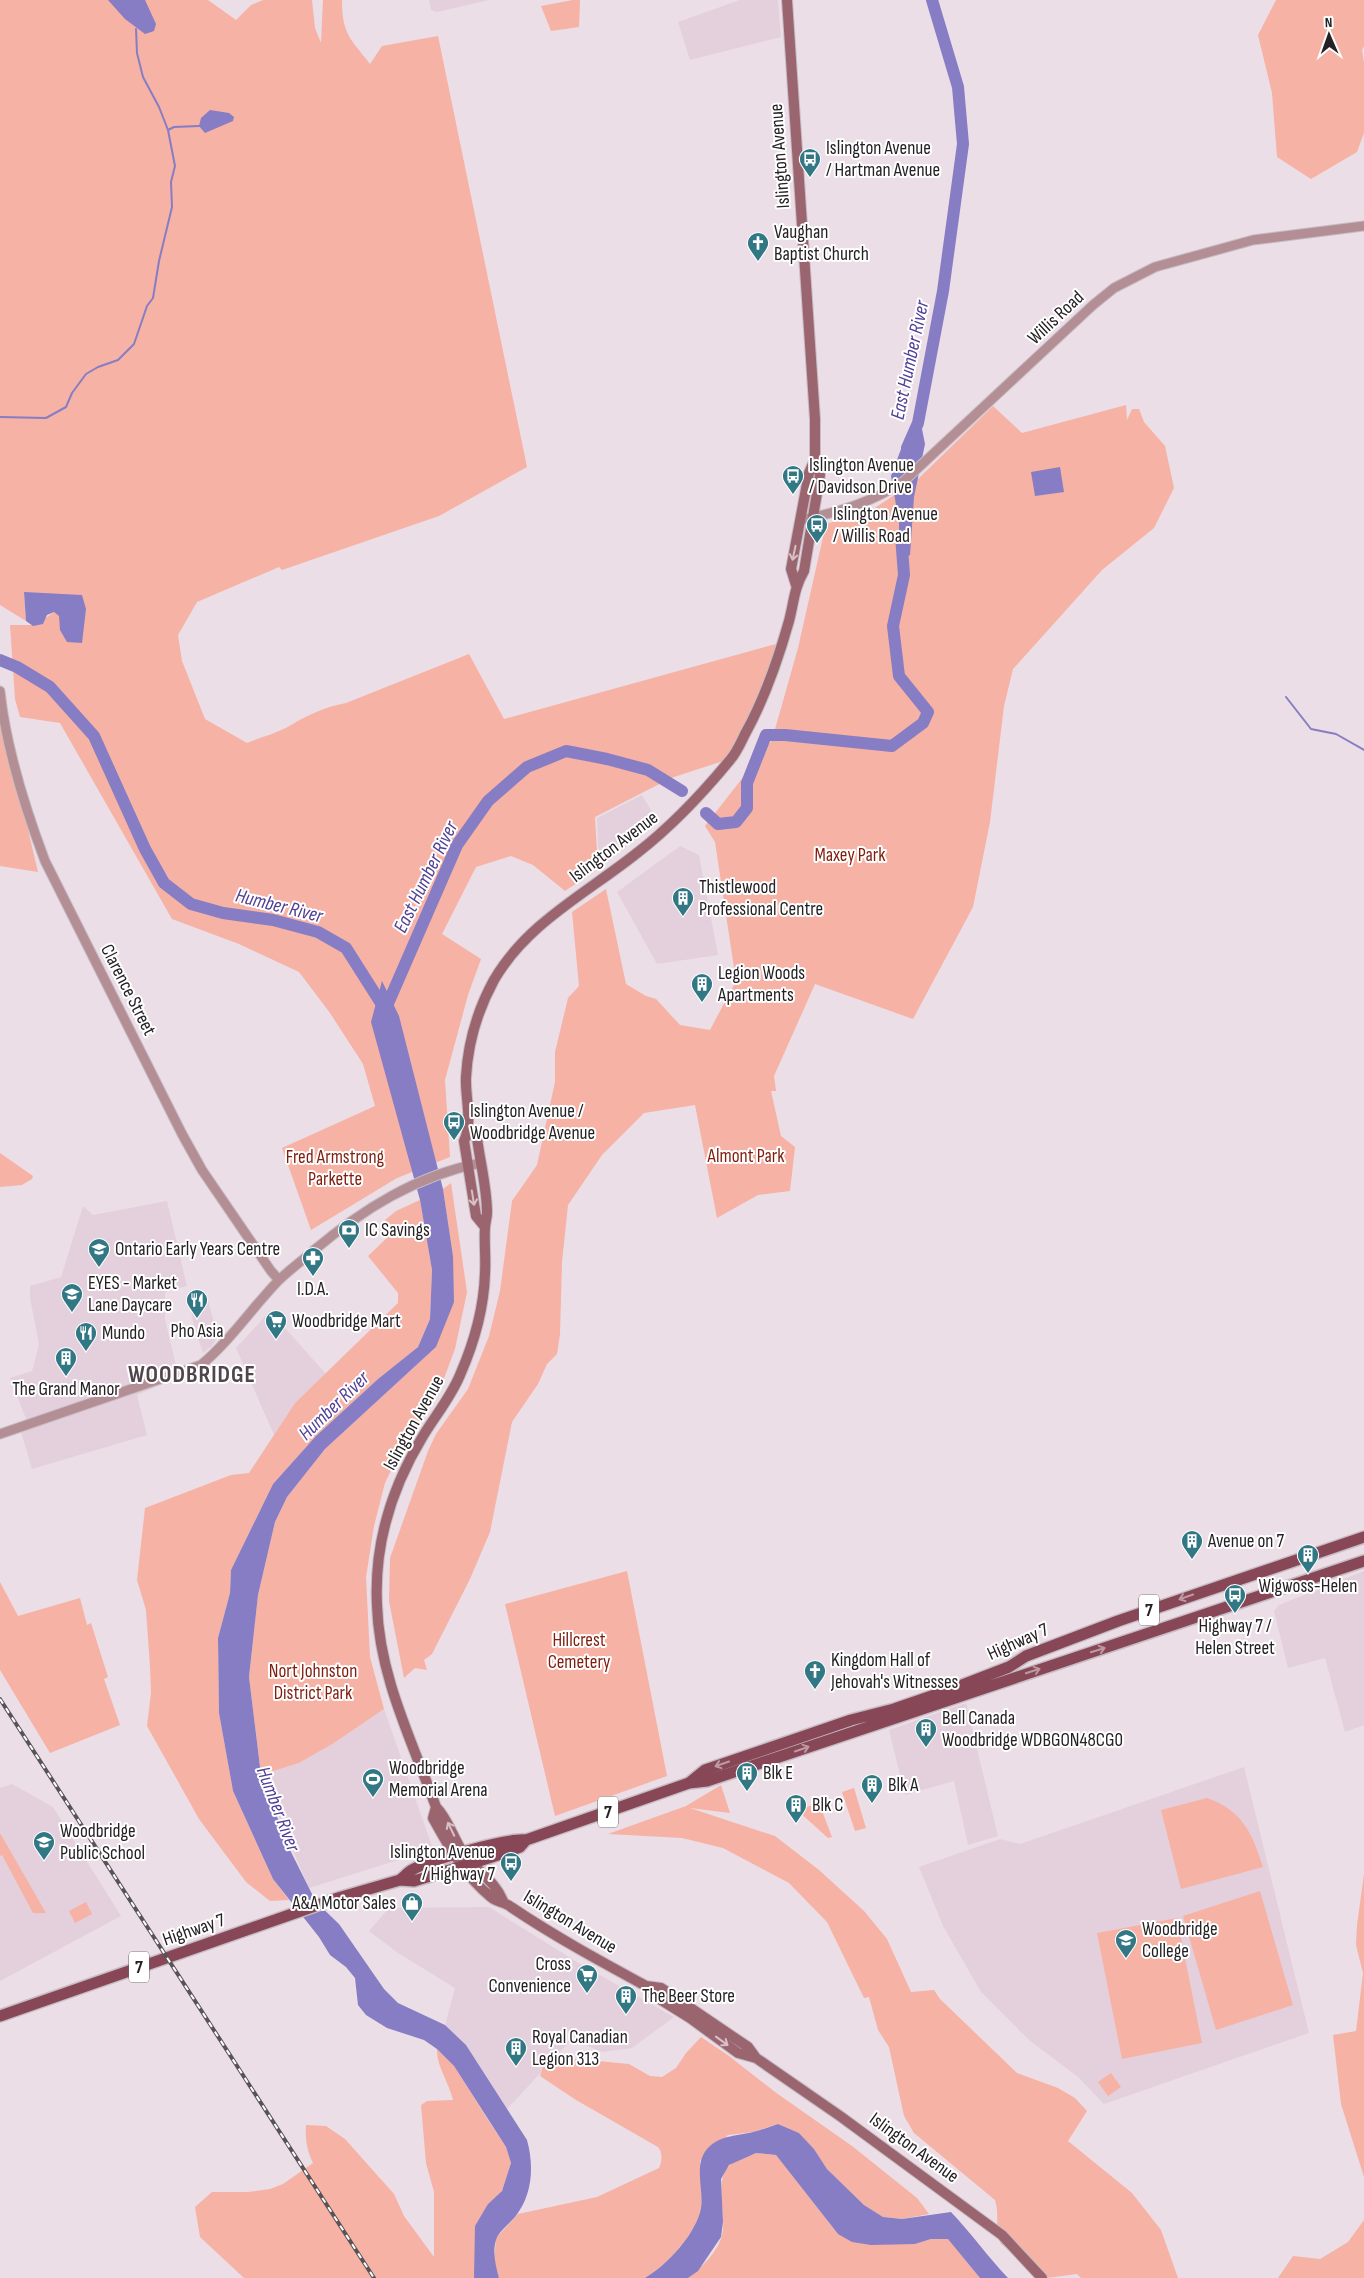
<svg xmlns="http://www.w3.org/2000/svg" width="1364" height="2278" viewBox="0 0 1364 2278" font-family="'Sofia Sans Condensed',sans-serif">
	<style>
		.built { fill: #e4d0dc }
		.green { fill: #f6b2a4 }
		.water { fill: #867dc4 }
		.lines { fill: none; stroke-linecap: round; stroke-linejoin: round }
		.stream { stroke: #867dc4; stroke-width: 2 }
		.river { stroke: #867dc4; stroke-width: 12 }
		.tertiary-casing { stroke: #c7bcc3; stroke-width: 11 }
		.secondary-casing { stroke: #c7bcc3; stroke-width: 12 }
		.primary-casing { stroke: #c7bcc3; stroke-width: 14 }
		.tertiary { stroke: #b48e95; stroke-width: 9 }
		.secondary { stroke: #9b6570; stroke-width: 10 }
		.primary { stroke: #874756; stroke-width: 11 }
		.rail-casing { stroke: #595357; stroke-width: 4 }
		.rail { stroke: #fff; stroke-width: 2; stroke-dasharray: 5.5; stroke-linecap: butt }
		.oneway { stroke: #d7c1c6 }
		.oneway2 { stroke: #bd9aa2 }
		.labels { text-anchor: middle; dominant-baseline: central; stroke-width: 4; stroke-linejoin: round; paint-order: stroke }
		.shield { fill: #fff; stroke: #666365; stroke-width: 1 }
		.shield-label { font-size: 18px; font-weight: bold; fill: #242023 }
		.poi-label { font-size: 19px; fill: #242023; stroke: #fff; text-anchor: start }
		.street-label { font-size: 19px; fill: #242023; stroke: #fff }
		.park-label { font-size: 19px; fill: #7f1d0e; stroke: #fff }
		.water-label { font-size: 20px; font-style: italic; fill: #514096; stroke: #fff }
		.district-label { font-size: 24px; font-weight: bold; letter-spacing: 1px; fill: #4f454b; stroke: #fff }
	</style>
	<rect width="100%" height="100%" fill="#ebdee6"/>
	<path class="built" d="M429,0H489L437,12L431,10Z
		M740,0H778L781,37L690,60L678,22Z
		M642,795L658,822L599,867L597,818Z
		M680,846L699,855L718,955L657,964L617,892Z
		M167,1201L187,1286L165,1292V1319L176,1366L203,1367L137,1395L147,1435L32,1469L21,1432L30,1429L10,1378L32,1371L39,1344L30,1298V1286L61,1277L83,1206L93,1215Z
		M207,1297L218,1336L212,1346L203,1353L194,1327L189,1300Z
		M270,1311L326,1374L295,1403L274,1435L236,1348Z
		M1364,1571V1725L1345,1732L1325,1658L1288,1668L1274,1611L1279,1605Z
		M966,1703L998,1836L968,1845L954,1781L905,1795L889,1730Z
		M384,1709L433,1849L309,1888L261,1775L299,1763L334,1743Z
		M1244,1767L1309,2033L1104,2104L1078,2077L1029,2040L981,1992L943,1926L919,1867L1000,1839L1020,1844Z
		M12,1784L53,1807L121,1916L0,1981V1788Z
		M489,1907L577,1962L674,2017L632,2048L602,2052L572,2039L507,2109L466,2045L445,2025L455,1988L398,1953L369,1931L389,1908Z"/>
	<path class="green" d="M0,0H208L236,20L251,5L263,0H312L315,28L321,43L323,0H342C342,34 350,38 370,64L382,46L438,36L527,467L439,516L282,570L279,567L197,602L178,635L182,661L205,719L247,743C261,737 278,733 291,725C310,714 325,707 346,703L469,654L504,719L776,644L763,687L729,759L671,778L595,817L598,869L565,891L533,865L511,856L476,867L442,934L481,959L468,995L445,1080L450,1157L397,1178L311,1230L282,1148L375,1106L363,1064L330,1013L299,972L239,944L172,919L60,723L20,717L15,699L10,625H36L54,612L81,626L24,592L26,621L0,605Z
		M573,0H580L579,27L551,31L541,6Z
		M1276,0H1364V46L1362,50L1364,63V133L1357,152L1311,179L1277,157L1272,93L1258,35Z
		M1126,405L1127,420L1132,409H1139L1144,422L1165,446L1174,488L1154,528L1102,570L1013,669L1004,706L990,822L973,907L913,1019L815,984L774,1076L776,1091H771L781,1136L795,1147L790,1191L758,1195L717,1218L695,1105L644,1113L602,1155L568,1205L562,1262L560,1334L557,1354L547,1364L538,1384L512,1422L490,1532L470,1579L432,1654L424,1660L427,1670L415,1668L404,1678L389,1601L390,1558L428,1451L436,1434L468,1389L489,1336L500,1291L512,1201L537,1165L555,1082V1052L568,998L579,986L572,912L606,889L626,984L646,996L656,999L680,1025L710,1030L736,981L715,842L705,826L772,740L798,648L826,524L873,509L916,481L993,406L1022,433Z
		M0,711L38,872L0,866Z
		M0,1153L33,1176L32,1179L22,1185L0,1187Z
		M451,1183L467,1292L455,1349L440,1389L402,1447L385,1483L374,1526L366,1577L370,1657L384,1709L334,1743L299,1763L261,1775L249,1677L258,1595L275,1522L287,1497L325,1449L436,1347L453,1256L443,1189Z
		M420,1200L432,1270L430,1319L418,1347L378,1379L316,1436L273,1484L231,1570L230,1593L218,1638L219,1713L233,1791L273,1879L289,1900L270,1901L246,1882L199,1819L147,1726L151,1693L150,1666L146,1610L137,1580L145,1508L231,1475L249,1473L295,1403L398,1303V1293L368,1256L389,1236L385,1220L396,1211Z
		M627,1571L667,1776L555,1816L505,1604Z
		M0,1582L18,1616L80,1598L87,1625L91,1623L108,1677L104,1679L120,1725L50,1753L0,1670Z
		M721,1785L730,1813L690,1808L775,1836L819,1870L864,1911L887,1939L911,1992L934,1990L940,1999L1017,2073L1058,2088L1075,2098L1087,2111L1068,2141L1132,2193L1161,2230L1178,2278H1081L1077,2274L1047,2278L1001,2244C994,2230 1000,2215 995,2200L914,2133L904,2116L889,2047L878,2030L869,1997L864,1998L827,1922L789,1883L723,1848L682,1838L608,1834L686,1806Z
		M854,1788L866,1828L855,1831L842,1792Z
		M1207,1798C1243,1811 1252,1833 1263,1867L1181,1889L1161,1810Z
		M819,1803L832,1837L828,1838L797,1810Z
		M0,1833L46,1913H33L2,1855L0,1856Z
		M1364,1874V2177L1341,2104L1333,2035L1356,2031L1363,1973L1356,1945L1357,1925Z
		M1260,1891L1293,2005L1216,2030L1183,1916Z
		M86,1902L92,1914L75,1923L69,1911Z
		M1177,1918L1202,2043L1122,2059L1097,1933Z
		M701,2037L729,2056L775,2092L852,2146L917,2198L929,2214L902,2219L883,2217L873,2211L864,2205L827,2169L814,2149L799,2133L778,2124L753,2132L728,2135L700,2161C700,2176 703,2192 701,2207C697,2233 667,2265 645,2278H499L494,2261L496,2238L518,2214L597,2197L659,2168C662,2161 663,2153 658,2147L576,2100L540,2076L545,2061L549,2059L564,2067L566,2058L629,2064L650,2076L662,2077L676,2068L686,2053Z
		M437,2049L454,2066L490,2123L506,2147L511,2163L502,2191L488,2204L474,2278H244L200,2237L195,2207L212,2192H248L270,2189L283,2184L313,2163C307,2151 305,2138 306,2125L326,2126L345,2139L394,2194L404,2216L434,2257V2192L426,2163L421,2105L427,2101L453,2100C449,2083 436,2065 437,2049Z
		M1111,2073L1121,2087L1108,2096L1098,2082Z
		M756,2153L776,2155L838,2234L915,2244L931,2239H949L980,2278H688C701,2268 718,2252 722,2235C727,2216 713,2177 731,2164C738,2159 748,2156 756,2153Z
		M1364,2220V2278H1278L1293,2256L1320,2259L1348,2242Z"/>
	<path class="water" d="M108,0H145L156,24L154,31L145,34L125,19Z
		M210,110L229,113L234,117L233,121L205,133L199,126L201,118Z
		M922,429L925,444L914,497L910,555L908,556L899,549V522L891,476L904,441L911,432Z
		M1060,467L1064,492L1035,496L1031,472Z
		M24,592L82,595L86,609L82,643L67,642L60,630L59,616L54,612L47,615L43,624L33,626L26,621Z
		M382,981L399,1016L443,1189L453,1256L454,1302L436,1347L325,1449L287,1497L275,1522L258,1595L249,1677L261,1775L289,1848L316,1902L339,1924L384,1989L398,2003L445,2025L466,2045L527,2140C534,2165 533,2195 515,2217C510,2223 498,2232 496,2240C492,2253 496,2266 499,2278H474L475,2226L488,2204L502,2191L511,2163L506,2147L454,2066L437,2049L424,2040L387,2028L366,2015L358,2005L355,1978L346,1967L330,1955L319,1937L273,1879L233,1791L219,1713L218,1638L230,1593L231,1570L273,1484L316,1436L378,1379L418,1347L430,1319L432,1270L420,1200L371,1022Z
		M778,2124L799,2133L814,2149L827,2169L864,2205L883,2217L902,2219L951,2212C971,2233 988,2257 1008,2278H980L948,2239H931L915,2244L871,2245L852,2242L838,2234L776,2155L756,2153L729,2165L721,2179L723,2222L721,2237L698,2271L688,2278H645C667,2265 696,2234 701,2208C704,2187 692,2162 710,2146C722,2135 738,2136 753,2132C761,2130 770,2127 778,2124Z"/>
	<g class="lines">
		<path class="stream" d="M168,130L174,127L199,126
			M0,417L46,418L66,407L72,393L86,374L98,367L118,360L134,344L147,306L153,298L159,261L172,207L171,182L175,166L168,130L159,107L143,77L137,53L136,29
			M1286,697L1311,729L1336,734L1364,750"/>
		<path class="river" d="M907,448L918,423L943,291L963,144L958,87L932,0
			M0,660L17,667L50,687L94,736L145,849L164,883L191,904L223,913L273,920L318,932L346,948L386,1011
			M706,813L718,824L736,822L747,808V783L766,735H785L892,746L923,723L928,712L899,676L893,626L904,575L901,536
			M386,1008L457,845L488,801L527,767L566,751L607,759L648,770L682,791"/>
		<g class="tertiary-casing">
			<path id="tertiary" d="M801,520C839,512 871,503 904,481L1093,305L1114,288L1155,267L1253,240L1364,226
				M0,691C6,747 25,808 45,861L182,1134L202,1170L271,1271L279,1280
				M0,1434L201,1365C230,1341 252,1308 278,1281C289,1270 302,1261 313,1251C363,1209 416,1176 480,1163"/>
		</g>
		<g class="secondary-casing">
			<path id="secondary" d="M796,585L791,569L809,473L815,459
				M469,1132L477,1138C480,1162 487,1188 487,1213C487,1218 485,1223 485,1228C484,1243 486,1258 485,1273C484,1308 474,1343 460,1375C451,1397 435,1416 423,1436C392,1487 374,1545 377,1605C379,1676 412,1741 436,1807C449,1820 453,1839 464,1854C477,1871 495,1881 503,1901
				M485,1227L476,1216L464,1141C473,1123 465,1097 466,1077C468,1042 477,1011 494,980C527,923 587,893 637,853C672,826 702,794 730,760C737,752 741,742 745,734C765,698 778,660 789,621C794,602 794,588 804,571L820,475L815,459V419L787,0
				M436,1807L433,1818C449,1847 465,1876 491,1897C496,1902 505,1902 511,1907C554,1936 600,1961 646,1986L653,1995L690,2018L738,2053L756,2058L840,2116L1002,2235L1042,2278
				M646,1986L661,1988L748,2047L756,2058"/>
		</g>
		<g class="primary-casing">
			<path id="primary" d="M689,1783L705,1770L851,1720L894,1709L952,1689L1009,1667L1026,1656L1118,1621L1364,1537
				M400,1880C404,1877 408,1872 412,1870C428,1860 509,1838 526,1840L689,1783L707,1781L1364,1561
				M0,2016L338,1898L400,1880L414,1881L492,1857L520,1847L526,1840"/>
		</g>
		<use href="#tertiary" class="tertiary"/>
		<use href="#secondary" class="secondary"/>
		<use href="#primary" class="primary"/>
		<g class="rail-casing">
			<path id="rail" d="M0,1699L374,2278"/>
		</g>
		<use href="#rail" class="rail"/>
	</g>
	<defs><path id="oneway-shaft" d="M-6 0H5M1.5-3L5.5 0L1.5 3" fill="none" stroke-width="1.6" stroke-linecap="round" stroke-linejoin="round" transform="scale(1.25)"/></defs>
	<g class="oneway">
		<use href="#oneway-shaft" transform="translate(794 553) rotate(102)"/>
		<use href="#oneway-shaft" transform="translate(473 1198) rotate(81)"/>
		<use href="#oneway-shaft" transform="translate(451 1829) rotate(-116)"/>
		<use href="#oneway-shaft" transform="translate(722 2041) rotate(36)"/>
	</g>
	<g class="oneway2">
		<use href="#oneway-shaft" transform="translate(1186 1597) rotate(161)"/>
		<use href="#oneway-shaft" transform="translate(1098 1650) rotate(-17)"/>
		<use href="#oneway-shaft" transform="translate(1033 1671) rotate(-18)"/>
		<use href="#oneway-shaft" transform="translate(802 1749) rotate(-19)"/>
		<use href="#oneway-shaft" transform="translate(722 1764) rotate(161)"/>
	</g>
	<defs>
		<g id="bus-pin" transform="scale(1.125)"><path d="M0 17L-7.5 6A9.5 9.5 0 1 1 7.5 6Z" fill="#317784" stroke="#fff"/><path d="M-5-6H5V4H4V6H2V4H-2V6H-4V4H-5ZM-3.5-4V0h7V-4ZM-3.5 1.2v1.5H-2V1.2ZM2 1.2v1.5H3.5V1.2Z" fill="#fff"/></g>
		<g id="church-pin" transform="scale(1.125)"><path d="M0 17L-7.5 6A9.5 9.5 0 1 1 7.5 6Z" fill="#317784" stroke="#fff"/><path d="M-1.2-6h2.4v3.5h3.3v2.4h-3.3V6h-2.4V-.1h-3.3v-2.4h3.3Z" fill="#fff"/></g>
		<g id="building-pin" transform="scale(1.125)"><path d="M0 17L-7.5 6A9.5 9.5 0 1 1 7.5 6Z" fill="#317784" stroke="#fff"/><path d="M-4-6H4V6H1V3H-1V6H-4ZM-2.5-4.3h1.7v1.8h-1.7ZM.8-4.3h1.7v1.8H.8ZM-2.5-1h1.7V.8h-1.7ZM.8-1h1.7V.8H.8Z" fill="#fff"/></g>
		<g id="bank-pin" transform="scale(1.125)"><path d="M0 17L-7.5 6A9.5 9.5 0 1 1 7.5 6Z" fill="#317784" stroke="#fff"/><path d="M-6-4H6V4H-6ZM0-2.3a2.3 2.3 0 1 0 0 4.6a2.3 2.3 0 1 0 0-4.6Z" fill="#fff"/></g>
		<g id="school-pin" transform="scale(1.125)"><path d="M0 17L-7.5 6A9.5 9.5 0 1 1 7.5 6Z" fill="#317784" stroke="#fff"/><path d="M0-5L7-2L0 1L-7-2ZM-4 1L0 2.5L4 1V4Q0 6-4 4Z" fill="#fff"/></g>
		<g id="pharmacy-pin" transform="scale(1.125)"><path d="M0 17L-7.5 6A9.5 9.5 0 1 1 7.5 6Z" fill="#317784" stroke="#fff"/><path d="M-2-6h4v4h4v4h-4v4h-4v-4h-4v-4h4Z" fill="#fff"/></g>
		<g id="restaurant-pin" transform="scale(1.125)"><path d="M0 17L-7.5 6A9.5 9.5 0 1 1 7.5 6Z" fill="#317784" stroke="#fff"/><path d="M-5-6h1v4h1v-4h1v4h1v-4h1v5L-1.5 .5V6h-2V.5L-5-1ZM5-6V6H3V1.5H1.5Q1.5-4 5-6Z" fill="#fff"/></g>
		<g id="supermarket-pin" transform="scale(1.125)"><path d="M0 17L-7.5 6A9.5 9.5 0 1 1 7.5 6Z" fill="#317784" stroke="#fff"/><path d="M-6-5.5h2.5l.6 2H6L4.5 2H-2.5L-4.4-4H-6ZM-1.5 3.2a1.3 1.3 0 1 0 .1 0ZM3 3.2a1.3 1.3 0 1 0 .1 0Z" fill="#fff"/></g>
		<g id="stadium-pin" transform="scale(1.125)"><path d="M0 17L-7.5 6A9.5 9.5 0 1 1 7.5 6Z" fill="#317784" stroke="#fff"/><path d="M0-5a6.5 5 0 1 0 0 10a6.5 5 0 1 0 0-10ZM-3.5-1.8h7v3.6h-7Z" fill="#fff"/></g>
		<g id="shop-pin" transform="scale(1.125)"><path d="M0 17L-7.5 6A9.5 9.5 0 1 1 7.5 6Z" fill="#317784" stroke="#fff"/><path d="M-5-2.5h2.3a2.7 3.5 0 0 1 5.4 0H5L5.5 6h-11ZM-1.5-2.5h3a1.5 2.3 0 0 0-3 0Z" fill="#fff"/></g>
	</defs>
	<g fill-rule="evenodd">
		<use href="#bus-pin" x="810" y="159"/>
		<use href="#church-pin" x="758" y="243"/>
		<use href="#bus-pin" x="793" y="476"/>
		<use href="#bus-pin" x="817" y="525"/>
		<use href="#building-pin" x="683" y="898"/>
		<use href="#building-pin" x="702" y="984"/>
		<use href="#bus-pin" x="454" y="1122"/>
		<use href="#bank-pin" x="349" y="1230"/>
		<use href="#school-pin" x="99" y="1249"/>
		<use href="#pharmacy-pin" x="313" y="1258"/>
		<use href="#school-pin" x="72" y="1294"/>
		<use href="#restaurant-pin" x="197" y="1300"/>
		<use href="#supermarket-pin" x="276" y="1321"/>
		<use href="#restaurant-pin" x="86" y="1333"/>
		<use href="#building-pin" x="66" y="1358"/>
		<use href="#building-pin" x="1192" y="1541"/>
		<use href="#building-pin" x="1308" y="1555"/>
		<use href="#bus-pin" x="1235" y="1595"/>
		<use href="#church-pin" x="815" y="1671"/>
		<use href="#building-pin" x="926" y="1729"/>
		<use href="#building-pin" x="747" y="1773"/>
		<use href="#stadium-pin" x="373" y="1779"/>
		<use href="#building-pin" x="872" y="1785"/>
		<use href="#building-pin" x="796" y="1805"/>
		<use href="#school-pin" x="44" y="1842"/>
		<use href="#bus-pin" x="511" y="1863"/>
		<use href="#shop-pin" x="412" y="1903"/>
		<use href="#school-pin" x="1126" y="1940"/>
		<use href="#supermarket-pin" x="587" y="1975"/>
		<use href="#building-pin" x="626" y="1996"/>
		<use href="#building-pin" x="516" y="2048"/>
	</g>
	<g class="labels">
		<g class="shield">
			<rect x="1139" y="1594.5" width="20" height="31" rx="4"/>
			<rect x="598" y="1796.5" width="20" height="31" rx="4"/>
			<rect x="129" y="1951.5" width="20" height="31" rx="4"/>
		</g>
		<g class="shield-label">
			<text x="1149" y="1610">7</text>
			<text x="608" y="1812">7</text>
			<text x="139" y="1967">7</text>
		</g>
		<g class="poi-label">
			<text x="826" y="148">Islington Avenue<tspan x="826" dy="22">/ Hartman Avenue</tspan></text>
			<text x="774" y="232">Vaughan<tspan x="774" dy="22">Baptist Church</tspan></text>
			<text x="809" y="465">Islington Avenue<tspan x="809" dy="22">/ Davidson Drive</tspan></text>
			<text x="833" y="514">Islington Avenue<tspan x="833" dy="22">/ Willis Road</tspan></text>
			<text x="699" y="887">Thistlewood<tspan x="699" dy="22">Professional Centre</tspan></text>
			<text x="718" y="973">Legion Woods<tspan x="718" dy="22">Apartments</tspan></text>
			<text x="470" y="1111">Islington Avenue /<tspan x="470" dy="22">Woodbridge Avenue</tspan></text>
			<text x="365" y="1230">IC Savings</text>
			<text x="115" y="1249">Ontario Early Years Centre</text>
			<text x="88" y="1283">EYES - Market<tspan x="88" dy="22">Lane Daycare</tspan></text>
			<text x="313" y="1289" text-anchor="middle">I.D.A.</text>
			<text x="292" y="1321">Woodbridge Mart</text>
			<text x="197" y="1331" text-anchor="middle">Pho Asia</text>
			<text x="102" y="1333">Mundo</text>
			<text x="66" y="1389" text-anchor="middle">The Grand Manor</text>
			<text x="1208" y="1541">Avenue on 7</text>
			<text x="1308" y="1586" text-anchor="middle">Wigwoss-Helen</text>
			<text x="1235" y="1626" text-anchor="middle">Highway 7 /<tspan x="1235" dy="22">Helen Street</tspan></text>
			<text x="831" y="1660">Kingdom Hall of<tspan x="831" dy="22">Jehovah's Witnesses</tspan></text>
			<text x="942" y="1718">Bell Canada<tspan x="942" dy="22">Woodbridge WDBGON48CG0</tspan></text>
			<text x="389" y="1768">Woodbridge<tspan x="389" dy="22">Memorial Arena</tspan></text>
			<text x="763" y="1773">Blk E</text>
			<text x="888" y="1785">Blk A</text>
			<text x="812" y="1805">Blk C</text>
			<text x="60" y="1831">Woodbridge<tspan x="60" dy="22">Public School</tspan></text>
			<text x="495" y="1852" text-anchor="end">Islington Avenue<tspan x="495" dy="22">/ Highway 7</tspan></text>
			<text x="396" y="1903" text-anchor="end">A&amp;A Motor Sales</text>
			<text x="1142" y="1929">Woodbridge<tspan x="1142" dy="22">College</tspan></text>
			<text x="571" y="1964" text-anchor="end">Cross<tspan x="571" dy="22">Convenience</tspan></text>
			<text x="642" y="1996">The Beer Store</text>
			<text x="532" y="2037">Royal Canadian<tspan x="532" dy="22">Legion 313</tspan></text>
		</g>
		<g class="street-label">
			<text transform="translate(780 156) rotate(-94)">Islington Avenue</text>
			<text transform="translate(1056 318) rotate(-43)">Willis Road</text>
			<text transform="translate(614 847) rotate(-37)">Islington Avenue</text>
			<text transform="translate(128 990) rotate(63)">Clarence Street</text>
			<text transform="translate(414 1423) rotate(-61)">Islington Avenue</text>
			<text transform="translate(1018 1642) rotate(-24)">Highway 7</text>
			<text transform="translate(570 1922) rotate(31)">Islington Avenue</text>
			<text transform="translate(194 1930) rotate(-19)">Highway 7</text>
			<text transform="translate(914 2148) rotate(36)">Islington Avenue</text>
		</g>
		<g class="park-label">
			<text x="850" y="855">Maxey Park</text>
			<text x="746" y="1156">Almont Park</text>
			<text x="335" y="1157">Fred Armstrong<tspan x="335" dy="22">Parkette</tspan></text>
			<text x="579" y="1640">Hillcrest<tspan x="579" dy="22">Cemetery</tspan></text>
			<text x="313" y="1671">Nort Johnston<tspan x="313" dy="22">District Park</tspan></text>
		</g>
		<g class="water-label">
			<text transform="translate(910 360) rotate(-78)">East Humber River</text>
			<text transform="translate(426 877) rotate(-64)">East Humber River</text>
			<text transform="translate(279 906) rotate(14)">Humber River</text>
			<text transform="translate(334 1406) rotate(-44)">Humber River</text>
			<text transform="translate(278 1809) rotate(69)">Humber River</text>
		</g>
		<g class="district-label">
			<text x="192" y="1374">WOODBRIDGE</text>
		</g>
	</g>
	<g transform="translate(1329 35) rotate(358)" stroke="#ffffff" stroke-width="4" paint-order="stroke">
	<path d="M0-4L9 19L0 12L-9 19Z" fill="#242023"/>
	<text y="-8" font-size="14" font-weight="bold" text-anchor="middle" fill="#242023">N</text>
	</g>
</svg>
